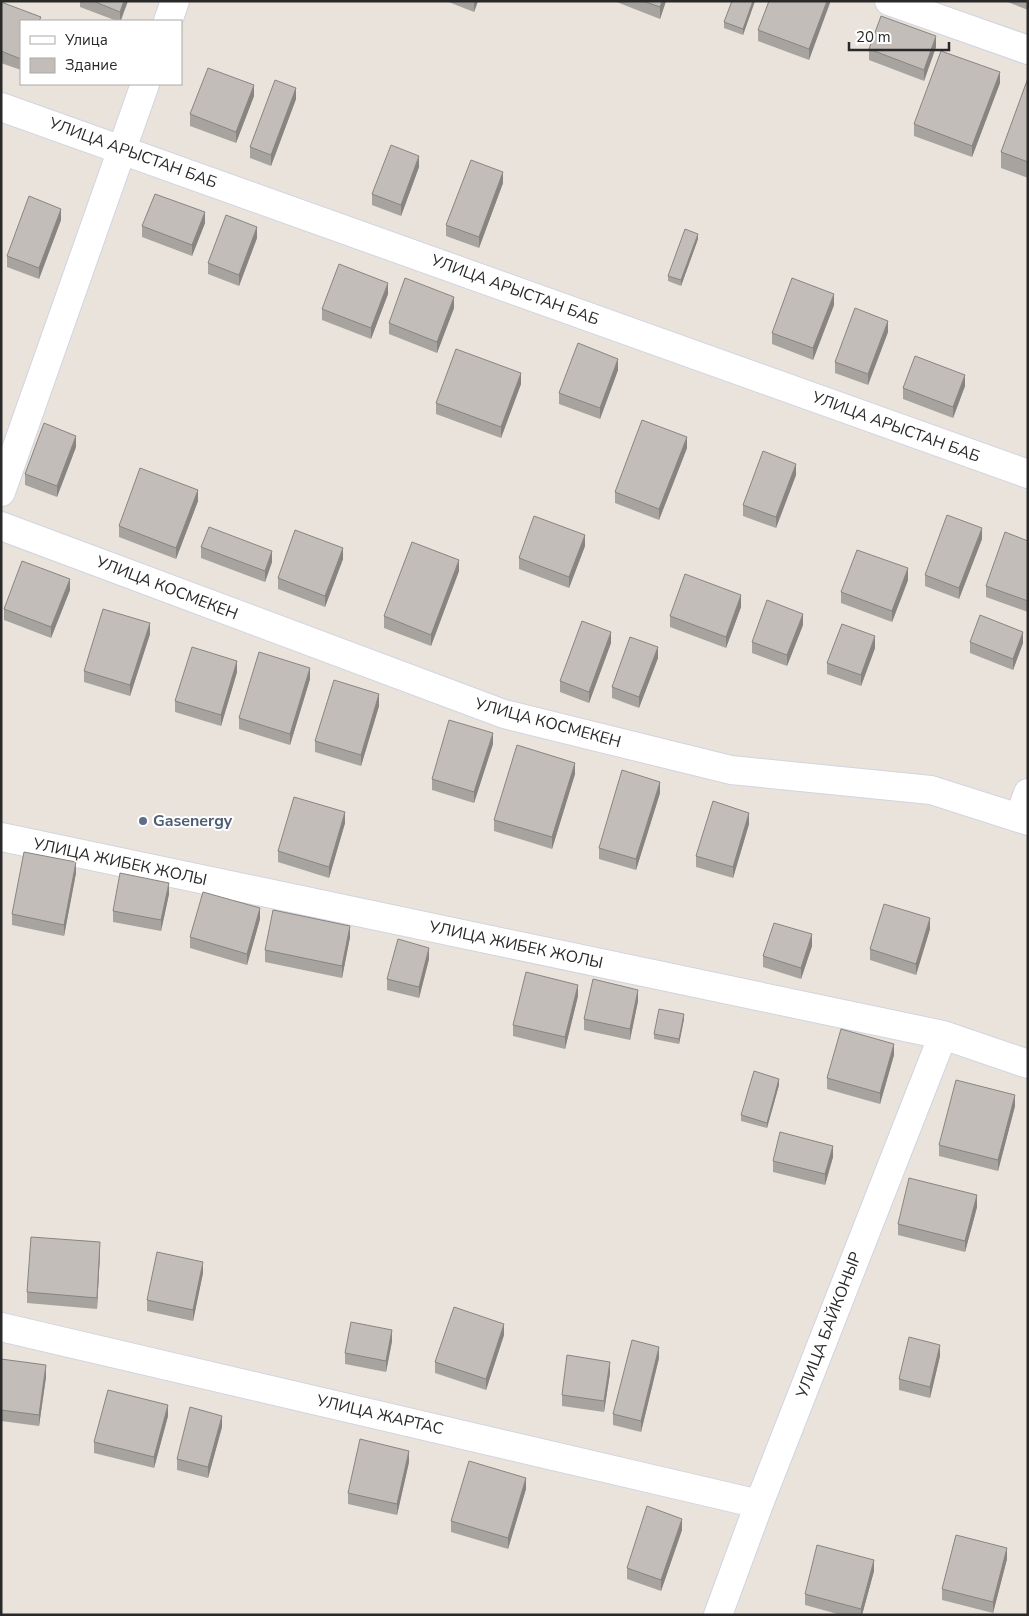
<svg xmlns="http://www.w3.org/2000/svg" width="1029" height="1616" viewBox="0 0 1029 1616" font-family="'Nunito Sans',sans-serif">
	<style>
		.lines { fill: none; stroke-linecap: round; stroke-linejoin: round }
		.street-casing { stroke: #d1d4e0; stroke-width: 30 }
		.street { stroke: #fff; stroke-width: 28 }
		.wall { fill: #a7a39e }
		.shaded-wall { fill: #888481 }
		.building { fill: #c2bdb8; stroke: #888481 }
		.service-dot { fill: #5c6f8a; stroke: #fff; stroke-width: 2 }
		.labels { text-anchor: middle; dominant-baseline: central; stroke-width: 4; stroke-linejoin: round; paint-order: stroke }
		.street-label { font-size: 16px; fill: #292929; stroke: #fff }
		.service-label { font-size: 16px; font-weight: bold; fill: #4e5e75; stroke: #fff; text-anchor: start }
	</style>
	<rect width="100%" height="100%" fill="#eae3db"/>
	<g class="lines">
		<g class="street-casing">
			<path id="street" d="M889,1L1028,50
				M168,21L175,1
				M1,107L1028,474
				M1,492L145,84
				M1,526L504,714L731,770L931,790L1028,821
				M1019,818L1028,793
				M1,837L943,1035L1028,1064
				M1,1327L759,1504
				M718,1615L759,1504L943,1035"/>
		</g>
		<use href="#street" class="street"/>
	</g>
	<path class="wall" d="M80,1H128L121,21H117L80,7Z
		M446,1H478L474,12Z
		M614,1H666L660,19Z
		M755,1L743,35L724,28V22Z
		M830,1L809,60L758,41V30Z
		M1005,1H1028V10Z
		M1,2L41,21H21V70L1,63Z
		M936,47L924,81L869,60V49Z
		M1028,78V178L1001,168V152Z
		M1000,83L972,157L914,136V124Z
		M254,96L236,143L190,126V114Z
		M296,99L271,166L250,158V147Z
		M419,167L401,216L372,205V194Z
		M503,183L479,248L446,236V225Z
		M61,220L39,279L7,267V256Z
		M205,223L192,256L142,237V226Z
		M257,238L239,286L208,274V263Z
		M698,239L681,286L668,281V276Z
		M388,294L371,339L322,320V309Z
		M834,305L813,360L772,344V333Z
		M454,308L437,353L389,334V323Z
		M888,332L868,385L835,373V362Z
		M618,370L600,419L559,404V393Z
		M521,384L501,438L436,414V403Z
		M965,386L953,418L903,399V388Z
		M76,447L57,497L25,485V474Z
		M687,448L659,520L615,503V492Z
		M796,475L776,528L743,516V505Z
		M198,501L176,559L119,537V526Z
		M982,539L959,599L925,586V575Z
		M1028,541V612L986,597V586Z
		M585,546L569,588L519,569V558Z
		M201,547L272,562L265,582L201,558Z
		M343,559L325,607L278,589V578Z
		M459,571L431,646L384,628V616Z
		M908,580L892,622L841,603V592Z
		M70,590L51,638L4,620V609Z
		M741,607L726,648L670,627V616Z
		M803,625L787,666L752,653V642Z
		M150,634L130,696L84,682V671Z
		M970,642L1023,643L1013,670L970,653Z
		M611,643L589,703L560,692V681Z
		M875,648L861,686L827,674V663Z
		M658,658L639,708L612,698V687Z
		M237,672L221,726L175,712V701Z
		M310,679L290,745L239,729V718Z
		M379,706L361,766L315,752V741Z
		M493,744L474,803L432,790V779Z
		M575,774L552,849L494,831V820Z
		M660,793L636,870L599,859V848Z
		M345,823L329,878L278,862V851Z
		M749,824L733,878L696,867V856Z
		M76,873L64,936L12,925V914Z
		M169,894L161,931L113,922V911Z
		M260,919L247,965L190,948V937Z
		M930,929L916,975L870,960V949Z
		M350,937L342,978L265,962V950Z
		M812,946L801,979L763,967V956Z
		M429,959L419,998L387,990V979Z
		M578,996L565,1049L513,1036V1025Z
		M638,1001L630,1040L584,1030V1019Z
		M684,1019L679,1044L654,1039V1034Z
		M894,1055L880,1104L827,1089V1078Z
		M779,1085L767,1128L741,1121V1115Z
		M1015,1106L998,1171L939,1156V1145Z
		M833,1157L825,1185L773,1172V1161Z
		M977,1207L965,1252L898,1235V1224Z
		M100,1253L97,1309L27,1303V1292Z
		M203,1273L193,1321L147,1311V1300Z
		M504,1335L486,1390L435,1373V1362Z
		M392,1341L386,1372L345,1364V1353Z
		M940,1356L930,1398L899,1390V1379Z
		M659,1358L641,1432L613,1425V1414Z
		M1,1359L46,1377L39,1426L1,1421Z
		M610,1373L604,1412L562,1406V1395Z
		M168,1416L154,1468L94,1453V1442Z
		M222,1427L208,1478L177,1470V1459Z
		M409,1462L397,1515L348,1504V1493Z
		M526,1489L508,1549L451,1532V1521Z
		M682,1530L661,1591L627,1579V1568Z
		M1007,1559L993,1613L942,1600V1589Z
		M874,1571L862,1615H841L805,1605V1594Z"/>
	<path class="shaded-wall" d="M124,1H128L120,21V12Z
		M474,1H478L474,12Z
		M662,1H666L660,19V7Z
		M753,1H755L743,35V29Z
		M827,1H830V3L809,60V49Z
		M936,36V47L924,81V70Z
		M1000,72V83L972,157V146Z
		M254,85V96L236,143V132Z
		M296,88V99L271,166V155Z
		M419,156V167L401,216V205Z
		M503,172V183L479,248V237Z
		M61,209V220L39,279V268Z
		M205,212V223L192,256V245Z
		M257,227V238L239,286V275Z
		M698,234V239L681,286V280Z
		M388,283V294L371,339V328Z
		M834,294V305L813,360V348Z
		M454,297V308L437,353V342Z
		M888,321V332L868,385V374Z
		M618,359V370L600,419V408Z
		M521,373V384L501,438V427Z
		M965,375V386L953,418V407Z
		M76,436V447L57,497V486Z
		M687,437V448L659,520V509Z
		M796,464V475L776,528V517Z
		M198,490V501L176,559V548Z
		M982,528V539L959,599V588Z
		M585,535V546L569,588V577Z
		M343,548V559L325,607V596Z
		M272,551V562L265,582V571Z
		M459,560V571L431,646V635Z
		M908,568V580L892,622V611Z
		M70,579V590L51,638V627Z
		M741,595V607L726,648V637Z
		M803,614V625L787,666V655Z
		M150,623V634L130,696V685Z
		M611,632V643L589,703V692Z
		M1023,632V643L1013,670V659Z
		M875,636V648L861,686V675Z
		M658,647V658L639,708V697Z
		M237,661V672L221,726V715Z
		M310,668V679L290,745V734Z
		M379,694V706L361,766V755Z
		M493,733V744L474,803V792Z
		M575,763V774L552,849V837Z
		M660,782V793L636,870V859Z
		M345,812V823L329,878V867Z
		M749,813V824L733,878V867Z
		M76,862V873L64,936V925Z
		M169,883V894L161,931V920Z
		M260,908V919L247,965V954Z
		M930,918V929L916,975V964Z
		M350,926V937L342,978V966Z
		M812,934V946L801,979V968Z
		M429,948V959L419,998V987Z
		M578,985V996L565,1049V1037Z
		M638,990V1001L630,1040V1029Z
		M684,1014V1019L679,1044V1039Z
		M894,1044V1055L880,1104V1093Z
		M779,1079V1085L767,1128V1123Z
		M1015,1095V1106L998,1171V1160Z
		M833,1146V1157L825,1185V1174Z
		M977,1195V1207L965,1252V1241Z
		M100,1242V1253L97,1309V1298Z
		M203,1262V1273L193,1321V1310Z
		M504,1324V1335L486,1390V1379Z
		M392,1330V1341L386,1372V1361Z
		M940,1345V1356L930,1398V1387Z
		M659,1347V1358L641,1432V1421Z
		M610,1362V1373L604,1412V1401Z
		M46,1365V1377L39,1426V1415Z
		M168,1405V1416L154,1468V1457Z
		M222,1416V1427L208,1478V1467Z
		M409,1451V1462L397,1515V1504Z
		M526,1478V1489L508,1549V1538Z
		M682,1519V1530L661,1591V1580Z
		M1007,1548V1559L993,1613V1602Z
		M874,1560V1571L862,1615H861V1609Z"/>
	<path class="building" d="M93,1H124L120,12Z
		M643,1H662L660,7Z
		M732,1H753L743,29L724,22Z
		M769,1H827L809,49L758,30Z
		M1,2L41,17L39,21H21V59L1,51Z
		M881,16L936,36L924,70L869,49Z
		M941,51L1000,72L972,146L914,124Z
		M208,68L254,85L236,132L190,114Z
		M1028,78V162L1001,152Z
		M275,80L296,88L271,155L250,147Z
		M391,145L419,156L401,205L372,194Z
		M471,160L503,172L479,237L446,225Z
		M155,194L205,212L192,245L142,226Z
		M29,196L61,209L39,268L7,256Z
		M226,215L257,227L239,275L208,263Z
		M685,229L698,234L681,280L668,276Z
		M339,264L388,283L371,328L322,309Z
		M405,278L454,297L437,342L389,323Z
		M792,278L834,294L813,348L772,333Z
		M855,308L888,321L868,374L835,362Z
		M578,343L618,359L600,408L559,393Z
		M456,349L521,373L501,427L436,403Z
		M915,356L965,375L953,407L903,388Z
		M642,420L687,437L659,509L615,492Z
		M44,423L76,436L57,486L25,474Z
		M763,451L796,464L776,517L743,505Z
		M140,468L198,490L176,548L119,526Z
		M947,515L982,528L959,588L925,575Z
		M534,516L585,535L569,577L519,558Z
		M209,527L272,551L265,571L201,547Z
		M295,530L343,548L325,596L278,578Z
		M1005,532L1028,541V601L986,586Z
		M412,542L459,560L431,635L384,616Z
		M857,550L908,568L892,611L841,592Z
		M22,561L70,579L51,627L4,609Z
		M685,574L741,595L726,637L670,616Z
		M767,600L803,614L787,655L752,642Z
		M103,609L150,623L130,685L84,671Z
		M980,615L1023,632L1013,659L970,642Z
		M582,621L611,632L589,692L560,681Z
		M842,624L875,636L861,675L827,663Z
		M630,637L658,647L639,697L612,687Z
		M192,647L237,661L221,715L175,701Z
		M259,652L310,668L290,734L239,718Z
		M334,680L379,694L361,755L315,741Z
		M449,720L493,733L474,792L432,779Z
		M517,745L575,763L552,837L494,820Z
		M622,770L660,782L636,859L599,848Z
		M294,797L345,812L329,867L278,851Z
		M713,801L749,813L733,867L696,856Z
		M24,852L76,862L64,925L12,914Z
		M120,873L169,883L161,920L113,911Z
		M203,892L260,908L247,954L190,937Z
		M884,904L930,918L916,964L870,949Z
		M273,910L350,926L342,966L265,950Z
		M774,923L812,934L801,968L763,956Z
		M398,939L429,948L419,987L387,979Z
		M526,972L578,985L565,1037L513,1025Z
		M593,979L638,990L630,1029L584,1019Z
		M659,1009L684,1014L679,1039L654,1034Z
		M841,1029L894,1044L880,1093L827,1078Z
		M754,1071L779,1079L767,1123L741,1115Z
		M956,1080L1015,1095L998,1160L939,1145Z
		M780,1132L833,1146L825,1174L773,1161Z
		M909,1178L977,1195L965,1241L898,1224Z
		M31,1237L100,1242L97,1298L27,1292Z
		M157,1252L203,1262L193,1310L147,1300Z
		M454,1307L504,1324L486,1379L435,1362Z
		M351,1322L392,1330L386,1361L345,1353Z
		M909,1337L940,1345L930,1387L899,1379Z
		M632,1340L659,1347L641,1421L613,1414Z
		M567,1355L610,1362L604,1401L562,1395Z
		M1,1359L46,1365L39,1415L1,1410Z
		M108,1390L168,1405L154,1457L94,1442Z
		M190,1407L222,1416L208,1467L177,1459Z
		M360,1439L409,1451L397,1504L348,1493Z
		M469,1461L526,1478L508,1538L451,1521Z
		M647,1506L682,1519L661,1580L627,1568Z
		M956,1535L1007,1548L993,1602L942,1589Z
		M817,1545L874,1560L861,1609L805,1594Z"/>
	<circle class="service-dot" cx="143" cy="821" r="5"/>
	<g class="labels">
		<g class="street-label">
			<text transform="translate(133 153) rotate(20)">УЛИЦА АРЫСТАН БАБ</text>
			<text transform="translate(515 290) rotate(20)">УЛИЦА АРЫСТАН БАБ</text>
			<text transform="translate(896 427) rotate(20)">УЛИЦА АРЫСТАН БАБ</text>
			<text transform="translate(167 588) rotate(21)">УЛИЦА КОСМЕКЕН</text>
			<text transform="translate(548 723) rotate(15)">УЛИЦА КОСМЕКЕН</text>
			<text transform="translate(120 862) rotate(12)">УЛИЦА ЖИБЕК ЖОЛЫ</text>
			<text transform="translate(516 945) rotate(12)">УЛИЦА ЖИБЕК ЖОЛЫ</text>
			<text transform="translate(829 1325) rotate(-69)">УЛИЦА БАЙКОНЫР</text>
			<text transform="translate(380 1415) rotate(13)">УЛИЦА ЖАРТАС</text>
		</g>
		<g class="service-label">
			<text x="153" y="821">Gasenergy</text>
		</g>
	</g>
	<rect width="1029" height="1616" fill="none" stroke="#292929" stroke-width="5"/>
	<rect x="20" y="20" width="162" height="65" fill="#ffffff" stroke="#a9a9a9"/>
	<rect x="30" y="36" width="25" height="8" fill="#ffffff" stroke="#a9a9a9"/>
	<text x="65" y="45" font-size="15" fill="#292929">Улица</text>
	<rect x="30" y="58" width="25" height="15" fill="#c2bdb8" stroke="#a9a9a9"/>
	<text x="65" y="70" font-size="15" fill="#292929">Здание</text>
	<path d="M849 42v8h100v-8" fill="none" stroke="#292929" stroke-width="2.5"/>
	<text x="856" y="42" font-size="15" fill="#292929" stroke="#ffffff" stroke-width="4" paint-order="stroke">20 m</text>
</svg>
